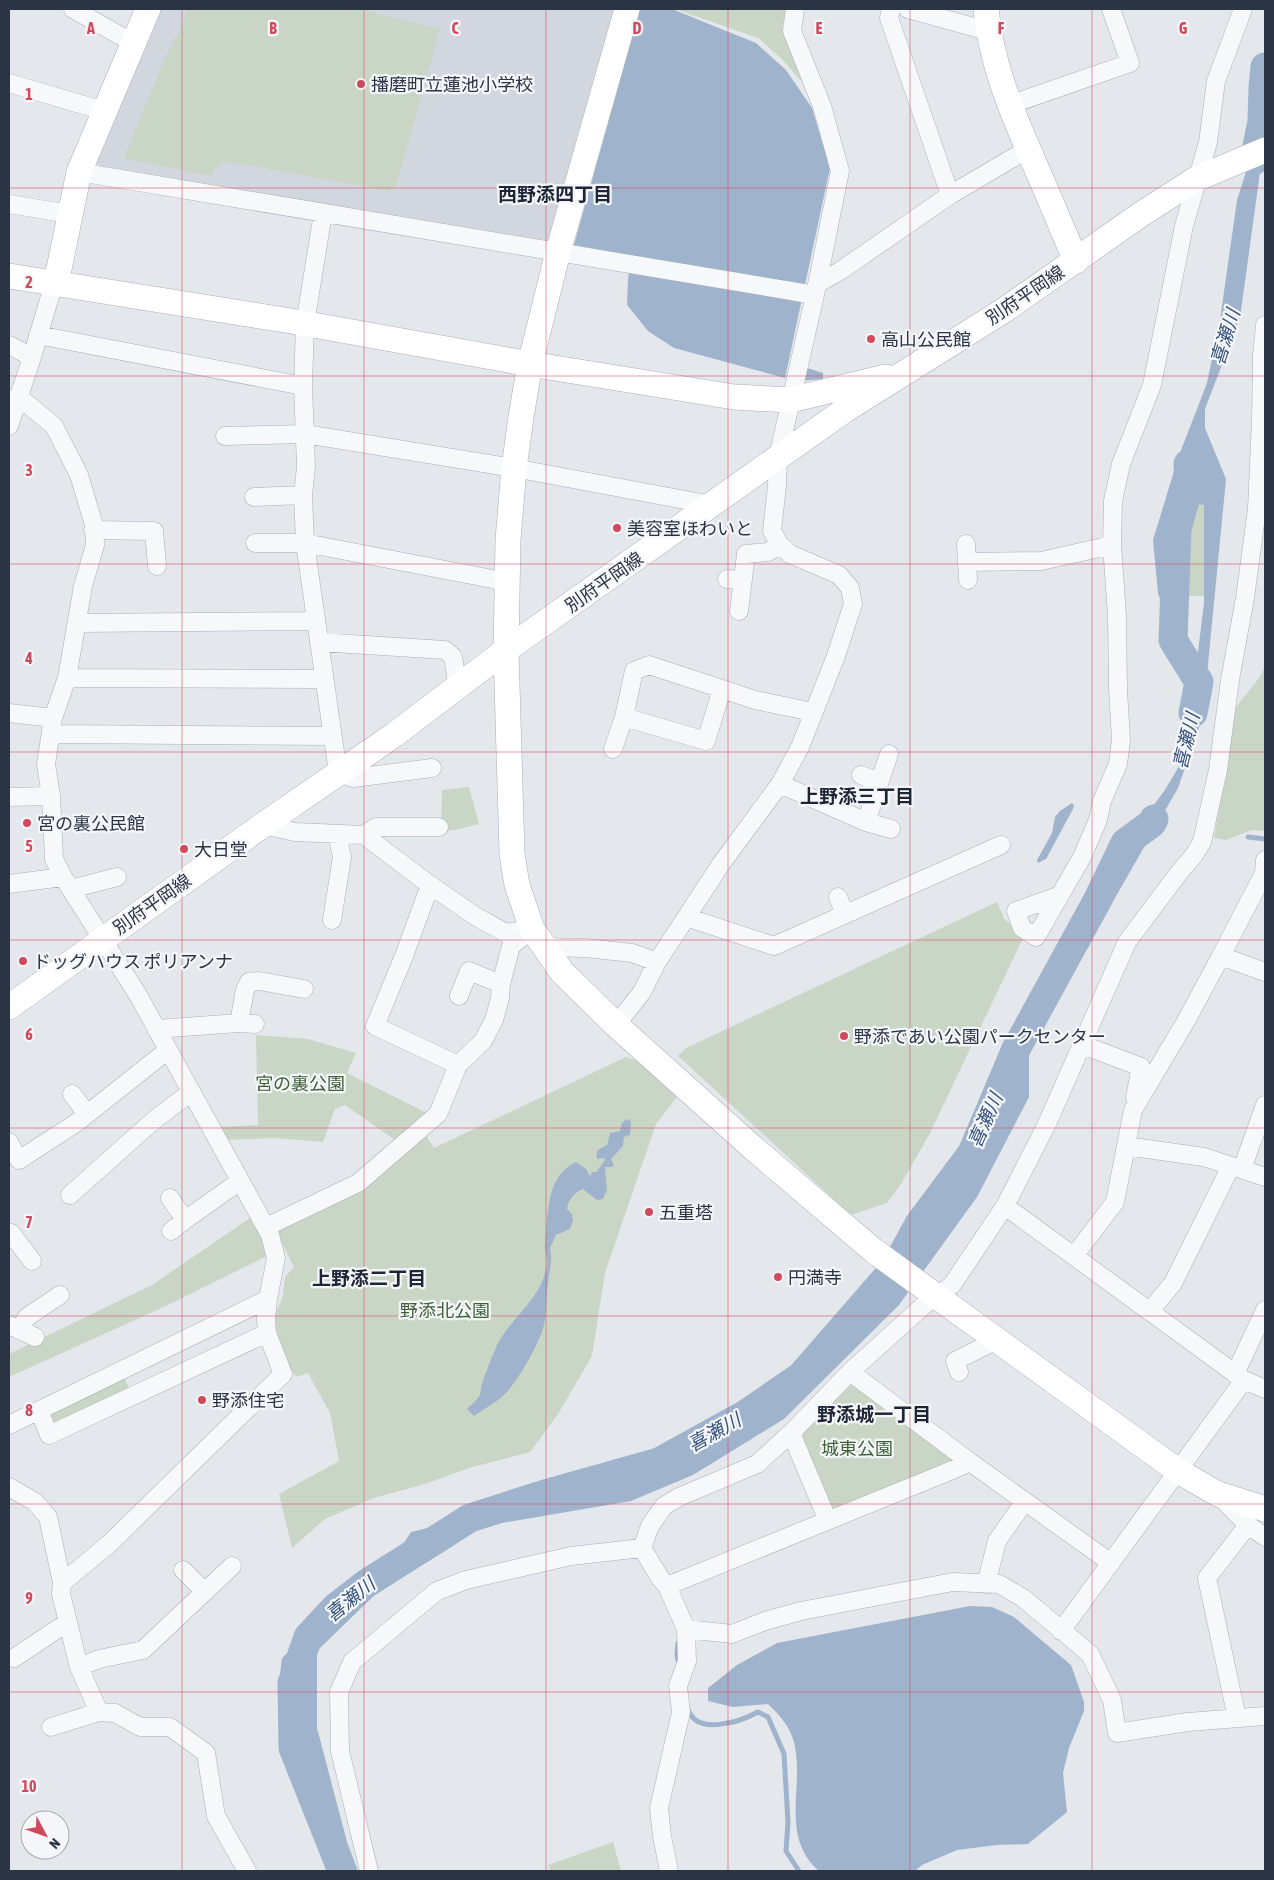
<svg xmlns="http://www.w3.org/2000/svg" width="1274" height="1880" viewBox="0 0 1274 1880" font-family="'Asap Condensed','Noto Sans JP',sans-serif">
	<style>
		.built { fill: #d2d6de }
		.green { fill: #c9d6c5 }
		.water { fill: #9fb4cc }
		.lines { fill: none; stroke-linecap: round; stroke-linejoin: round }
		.stream { stroke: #9fb4cc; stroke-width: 5 }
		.river { stroke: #9fb4cc; stroke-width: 29 }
		.street-casing { stroke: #a9aeb7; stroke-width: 19 }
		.secondary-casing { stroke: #a9aeb7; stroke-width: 26 }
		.street { stroke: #f7f8fa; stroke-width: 18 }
		.secondary { stroke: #fff; stroke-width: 25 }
		.grid { fill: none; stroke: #d1495b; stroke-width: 1; stroke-opacity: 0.55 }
		.poi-dot { fill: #d1495b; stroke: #f4f6f9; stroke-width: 2 }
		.labels { text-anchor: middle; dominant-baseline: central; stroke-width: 4.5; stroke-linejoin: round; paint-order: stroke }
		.poi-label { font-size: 18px; fill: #2b3445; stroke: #f4f6f9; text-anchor: start }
		.street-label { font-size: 18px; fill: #2b3445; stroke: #f4f6f9 }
		.park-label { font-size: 18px; fill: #3f6138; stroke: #f4f6f9 }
		.neighbourhood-label { font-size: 19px; font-weight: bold; fill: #1d2536; stroke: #f4f6f9 }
		.water-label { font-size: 19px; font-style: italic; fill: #34527a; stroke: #f4f6f9 }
		.grid-label { font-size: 16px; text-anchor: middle; font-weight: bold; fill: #d1495b; stroke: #f4f6f9; stroke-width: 4.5; stroke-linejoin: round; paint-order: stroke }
	</style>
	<rect width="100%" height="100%" fill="#e4e7ec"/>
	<path class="built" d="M160,9H615L550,241L100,168L95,159Z"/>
	<path class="green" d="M188,9H365L374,13L440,29L396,186L389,191L260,167L221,162L210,176L124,158L162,65L183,23Z
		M675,9H787L782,27L802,82L781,58L758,38Z
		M1183,502L1204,505V596H1176L1168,549Z
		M1265,666V831L1252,830L1226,840L1214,838L1236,707L1259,678Z
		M469,787L479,824L455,830L441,831L442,790Z
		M997,902L1005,920L1025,934L929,1135L901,1184L887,1203L851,1215L678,1056L686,1048Z
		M256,1035L308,1039L356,1053L347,1073L431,1115L398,1142L345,1105L335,1109L323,1142L274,1138L226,1140L218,1127L258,1125Z
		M626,1057L639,1062L677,1097L656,1124L605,1273L592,1356L558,1414L530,1452L469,1468L428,1483L374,1498L325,1519L292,1548L279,1494L339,1461L330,1413L308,1373L296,1377L280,1350L274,1317L283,1296L285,1277L294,1267L274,1227L425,1134L434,1148Z
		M250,1218L267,1247L269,1255L168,1305L9,1377V1354L152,1285Z
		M124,1377L131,1392L50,1426L49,1413Z
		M853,1384L952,1456L951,1465L837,1508L826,1506L802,1434L844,1388Z
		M613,1842L621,1871H551L548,1865Z"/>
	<path class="water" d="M640,9H672L756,43L786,70L812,108L830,168L785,378L674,348L648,331L627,305L628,279L631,256L574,245Z
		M1265,67V136L1240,318L1205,409V428L1226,479L1203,716L1178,788L1072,973L1056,991L1029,1036V1097L977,1197L899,1305L784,1419L693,1475L631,1501L419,1537L392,1578L317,1651V1728L347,1842L358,1871H342L293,1748V1711L280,1674L282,1658L341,1602L386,1571L411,1532L470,1518L659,1462L704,1438L746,1414L801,1376L895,1268L919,1224L972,1153L1016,1049L1097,901L1125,843L1165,790L1185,756L1204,603V505L1183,503L1168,549L1176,596L1173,640L1158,593L1153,540L1178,458L1207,383L1220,320L1237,200L1262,122L1263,87Z
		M804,367L823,373V379L800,381Z
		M1072,803L1074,805L1073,809L1046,859L1038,863L1037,860L1052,833L1055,817L1060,811Z
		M626,1119L631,1121L630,1135L624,1137L623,1146L611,1159L614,1165L612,1167H605L607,1190L603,1199L597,1200L583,1189C575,1192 568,1200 567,1209L572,1214L573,1220L570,1229L556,1235L550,1248C553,1261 549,1270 548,1283C546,1297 547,1311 544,1325C539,1344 519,1379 506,1393C497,1402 484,1409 474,1416L467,1409C471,1405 477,1400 480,1395C481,1392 481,1387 482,1384C486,1371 492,1357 497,1345C512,1316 541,1300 547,1265C548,1259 545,1252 545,1246C548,1217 545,1176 576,1162L586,1169L590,1176L592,1172H596L605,1160L604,1158L597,1159C595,1150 599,1149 607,1145L610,1133L620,1131L622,1123Z
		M970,1606L992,1607L1014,1617L1071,1665L1084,1702V1711L1069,1748L1063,1773L1067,1812L1028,1844L997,1845L957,1850L922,1865L915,1871H819C779,1836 805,1786 794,1742C790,1727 779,1714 768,1704L733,1707L708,1701V1688L737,1665L777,1643Z"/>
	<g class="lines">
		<path class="stream" d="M1248,837L1265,839
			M678,1643L677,1655L679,1664
			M688,1709C696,1736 740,1722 758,1712L768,1717L784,1754L788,1822L786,1851L799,1871"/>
		<path class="river" d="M1254,161L1262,122L1263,87L1265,67
			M1188,464L1189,485L1177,529L1173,640L1199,682L1193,713
			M342,1871L293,1748L292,1683L308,1637L336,1607L367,1583L470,1518L545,1494L659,1462L746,1414L801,1376L895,1268L919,1224L972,1153L1016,1049L1097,901L1125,843L1152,823L1154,819"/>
		<g class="street-casing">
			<path id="street" d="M73,9L133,43
				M891,9L889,18L950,195
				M908,9L988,31
				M9,83L104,111
				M1009,105L1130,63L1111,9
				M79,172L815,295
				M9,204L70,214
				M323,213L305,324L303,386L306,467L303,495L305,543L338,773L353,778L432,768
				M817,284L840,271L950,195L1028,149
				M38,335L303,386
				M9,345L32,357
				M9,401L19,397L54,426L79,475L94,525L95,545L83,586L67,678L53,718L46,764L51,796L54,859L63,877L138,995L270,1235L276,1258L268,1299L266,1319L267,1333L283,1374L109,1544L62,1583L48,1517L35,1502L9,1487
				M9,426L32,357L54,283
				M225,436L305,434L514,468L712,505
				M254,497L303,495
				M93,530L154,531L157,566
				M255,543H305L508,582
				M966,544L968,580
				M967,562L1041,561L1112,545
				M727,579L743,580
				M739,611L746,554L768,552L780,545
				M77,623L315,621
				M319,642L445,650L453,657L458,687
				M67,678L324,679
				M722,689L649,665L634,671L624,717L706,741L722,689L755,700L813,712
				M9,713L53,718
				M51,734L332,736
				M613,749L624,717
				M861,775L879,782
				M780,784L866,822L891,829
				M9,797L51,796
				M866,822L889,754
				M263,825L295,832L364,835L430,885L475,916L506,933L532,929
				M364,835L376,827H439
				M9,884L63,877
				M430,885L404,956L375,1026L458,1065
				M71,889L117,877
				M1058,896L1016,911L1022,928L1036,937L1082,857L1098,820L1102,801L1118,764L1121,740L1118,690L1117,616L1112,545L1113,501L1121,464L1152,385L1184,226L1208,142L1216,81L1243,9
				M838,897L845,914
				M686,917L774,946L1001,845
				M332,920L342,857L337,834
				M543,947L586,948L632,953L657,962L642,992L616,1025
				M1221,956L1264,873L1265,860
				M657,962L721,864L780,784L800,747L836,656L853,604L850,588L839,575L790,554L780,545L772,531L777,486L778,457L815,295L840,171L822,106L792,31L795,9
				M459,996L469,971L501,984
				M239,1023L255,1024
				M156,1029L239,1023L245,990L249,982L259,981L304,989
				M1083,1045L1141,1067L1135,1097
				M72,1094L87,1114
				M9,1142L19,1160L76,1123L168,1050
				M1126,1146L1204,1157L1265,1177
				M1242,1169L1265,1105
				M70,1195L153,1121L191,1092
				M170,1198L185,1220L240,1181
				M1005,1206L1244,1380L1265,1389
				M266,1227L358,1183L438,1114L458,1065L483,1041L494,1020L500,998L501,984L511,946L532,929
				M171,1231L185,1220
				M11,1233L32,1261
				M1074,1256L1115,1202L1133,1110L1186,1021L1221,956L1265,972
				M1150,1311L1173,1283L1231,1166
				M9,1325L35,1337
				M19,1330L27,1317L60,1295
				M959,1372L955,1361L997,1340
				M1235,1374L1265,1310
				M39,1410L49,1435L267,1333
				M9,1425L268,1299
				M791,1433L828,1521
				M970,1462L1111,1563
				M1219,1496L1248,1525L1265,1537
				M642,1548L650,1526L664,1506L679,1497L757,1464L791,1433L850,1372L923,1306L952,1285L1005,1206L1046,1126L1127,942L1178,874L1194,855L1202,842L1218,770L1230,680L1245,598L1257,509L1261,419L1262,355L1265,325
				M642,1548L660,1578L667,1586L686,1629L687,1661L678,1686L681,1712L659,1808L662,1836L669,1871
				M183,1570L205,1592
				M62,1583L61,1594L79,1667L99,1712L115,1713L140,1727H170L206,1753L216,1816L247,1871
				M986,1584L997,1541L1025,1501
				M667,1586L950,1471L970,1462L850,1372
				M686,1629L732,1634L765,1621L801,1611L900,1592L953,1582L999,1584L1023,1598L1090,1654L1112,1700L1117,1733L1188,1722L1265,1716
				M1061,1631L1244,1380
				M14,1658L68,1622
				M79,1667L99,1659L143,1650L232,1566
				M1237,1718L1207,1578L1248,1525
				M51,1727L99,1712
				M369,1871L340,1751L339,1692L352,1662L437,1591L466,1580L571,1556L642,1548"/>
		</g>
		<g class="secondary-casing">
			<path id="secondary" d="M627,9L558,252L530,364L521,417L514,468L508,540L506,650L512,854L517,885L532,929L562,972L616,1025L752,1147L874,1251L1178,1471L1218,1494L1265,1509
				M986,9C991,62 1011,110 1032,158C1047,192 1061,226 1076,261
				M9,276L291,321L530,364L734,397L790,400L886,377
				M54,283L59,269L79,172L148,9
				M9,1007L263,825L394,735L506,650L845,410L1003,311L1140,215L1196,179L1265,150"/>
		</g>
		<use href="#street" class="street"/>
		<use href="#secondary" class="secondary"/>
	</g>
	<path class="grid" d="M182,9V1871M364,9V1871M546,9V1871M728,9V1871M910,9V1871M1092,9V1871M9,188H1265M9,376H1265M9,564H1265M9,752H1265M9,940H1265M9,1128H1265M9,1316H1265M9,1504H1265M9,1692H1265"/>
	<g class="poi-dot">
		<circle cx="361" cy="84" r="5"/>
		<circle cx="871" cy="339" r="5"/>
		<circle cx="617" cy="528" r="5"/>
		<circle cx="27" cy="823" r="5"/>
		<circle cx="184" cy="849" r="5"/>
		<circle cx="23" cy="961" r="5"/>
		<circle cx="844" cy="1036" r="5"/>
		<circle cx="649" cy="1212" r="5"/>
		<circle cx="778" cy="1277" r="5"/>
		<circle cx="202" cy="1400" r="5"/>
	</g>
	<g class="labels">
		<g class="poi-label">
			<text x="371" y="84">播磨町立蓮池小学校</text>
			<text x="881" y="339">高山公民館</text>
			<text x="627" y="528">美容室ほわいと</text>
			<text x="37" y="823">宮の裏公民館</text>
			<text x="194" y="849">大日堂</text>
			<text x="33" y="961">ドッグハウス ポリアンナ</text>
			<text x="854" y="1036">野添であい公園パークセンター</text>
			<text x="659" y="1212">五重塔</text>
			<text x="788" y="1277">円満寺</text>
			<text x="212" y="1400">野添住宅</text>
		</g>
		<g class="street-label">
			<text transform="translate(1025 295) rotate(-34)">別府平岡線</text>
			<text transform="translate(604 582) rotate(-35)">別府平岡線</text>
			<text transform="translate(152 904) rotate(-35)">別府平岡線</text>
		</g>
		<g class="park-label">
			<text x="300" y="1083">宮の裏公園</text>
			<text x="445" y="1310">野添北公園</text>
			<text x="857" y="1448">城東公園</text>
		</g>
		<g class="neighbourhood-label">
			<text x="555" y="194">西野添四丁目</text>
			<text x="857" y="796">上野添三丁目</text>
			<text x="369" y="1278">上野添二丁目</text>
			<text x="874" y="1414">野添城一丁目</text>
		</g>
		<g class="water-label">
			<text transform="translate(1225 337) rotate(-73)">喜瀬川</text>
			<text transform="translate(1186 741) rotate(-76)">喜瀬川</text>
			<text transform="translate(985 1120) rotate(-66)">喜瀬川</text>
			<text transform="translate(714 1432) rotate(-29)">喜瀬川</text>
			<text transform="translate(350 1599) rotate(-39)">喜瀬川</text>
		</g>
	</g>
	<g class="grid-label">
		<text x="91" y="34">A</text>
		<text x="273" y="34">B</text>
		<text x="455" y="34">C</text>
		<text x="637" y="34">D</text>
		<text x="819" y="34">E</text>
		<text x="1001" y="34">F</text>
		<text x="1183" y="34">G</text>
		<text x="29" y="100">1</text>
		<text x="29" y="288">2</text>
		<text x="29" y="476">3</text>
		<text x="29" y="664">4</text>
		<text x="29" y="852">5</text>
		<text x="29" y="1040">6</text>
		<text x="29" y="1228">7</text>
		<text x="29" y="1416">8</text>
		<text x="29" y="1604">9</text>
		<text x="29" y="1792">10</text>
	</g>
	<rect width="1274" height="1880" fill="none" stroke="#2b3445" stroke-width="20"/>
	<g transform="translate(45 1835) rotate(131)"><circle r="24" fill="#f4f6f9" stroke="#a4a8b1"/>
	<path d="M0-4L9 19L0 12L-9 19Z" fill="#d1495b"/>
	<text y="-8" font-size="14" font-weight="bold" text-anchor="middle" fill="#2b3445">N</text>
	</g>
</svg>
